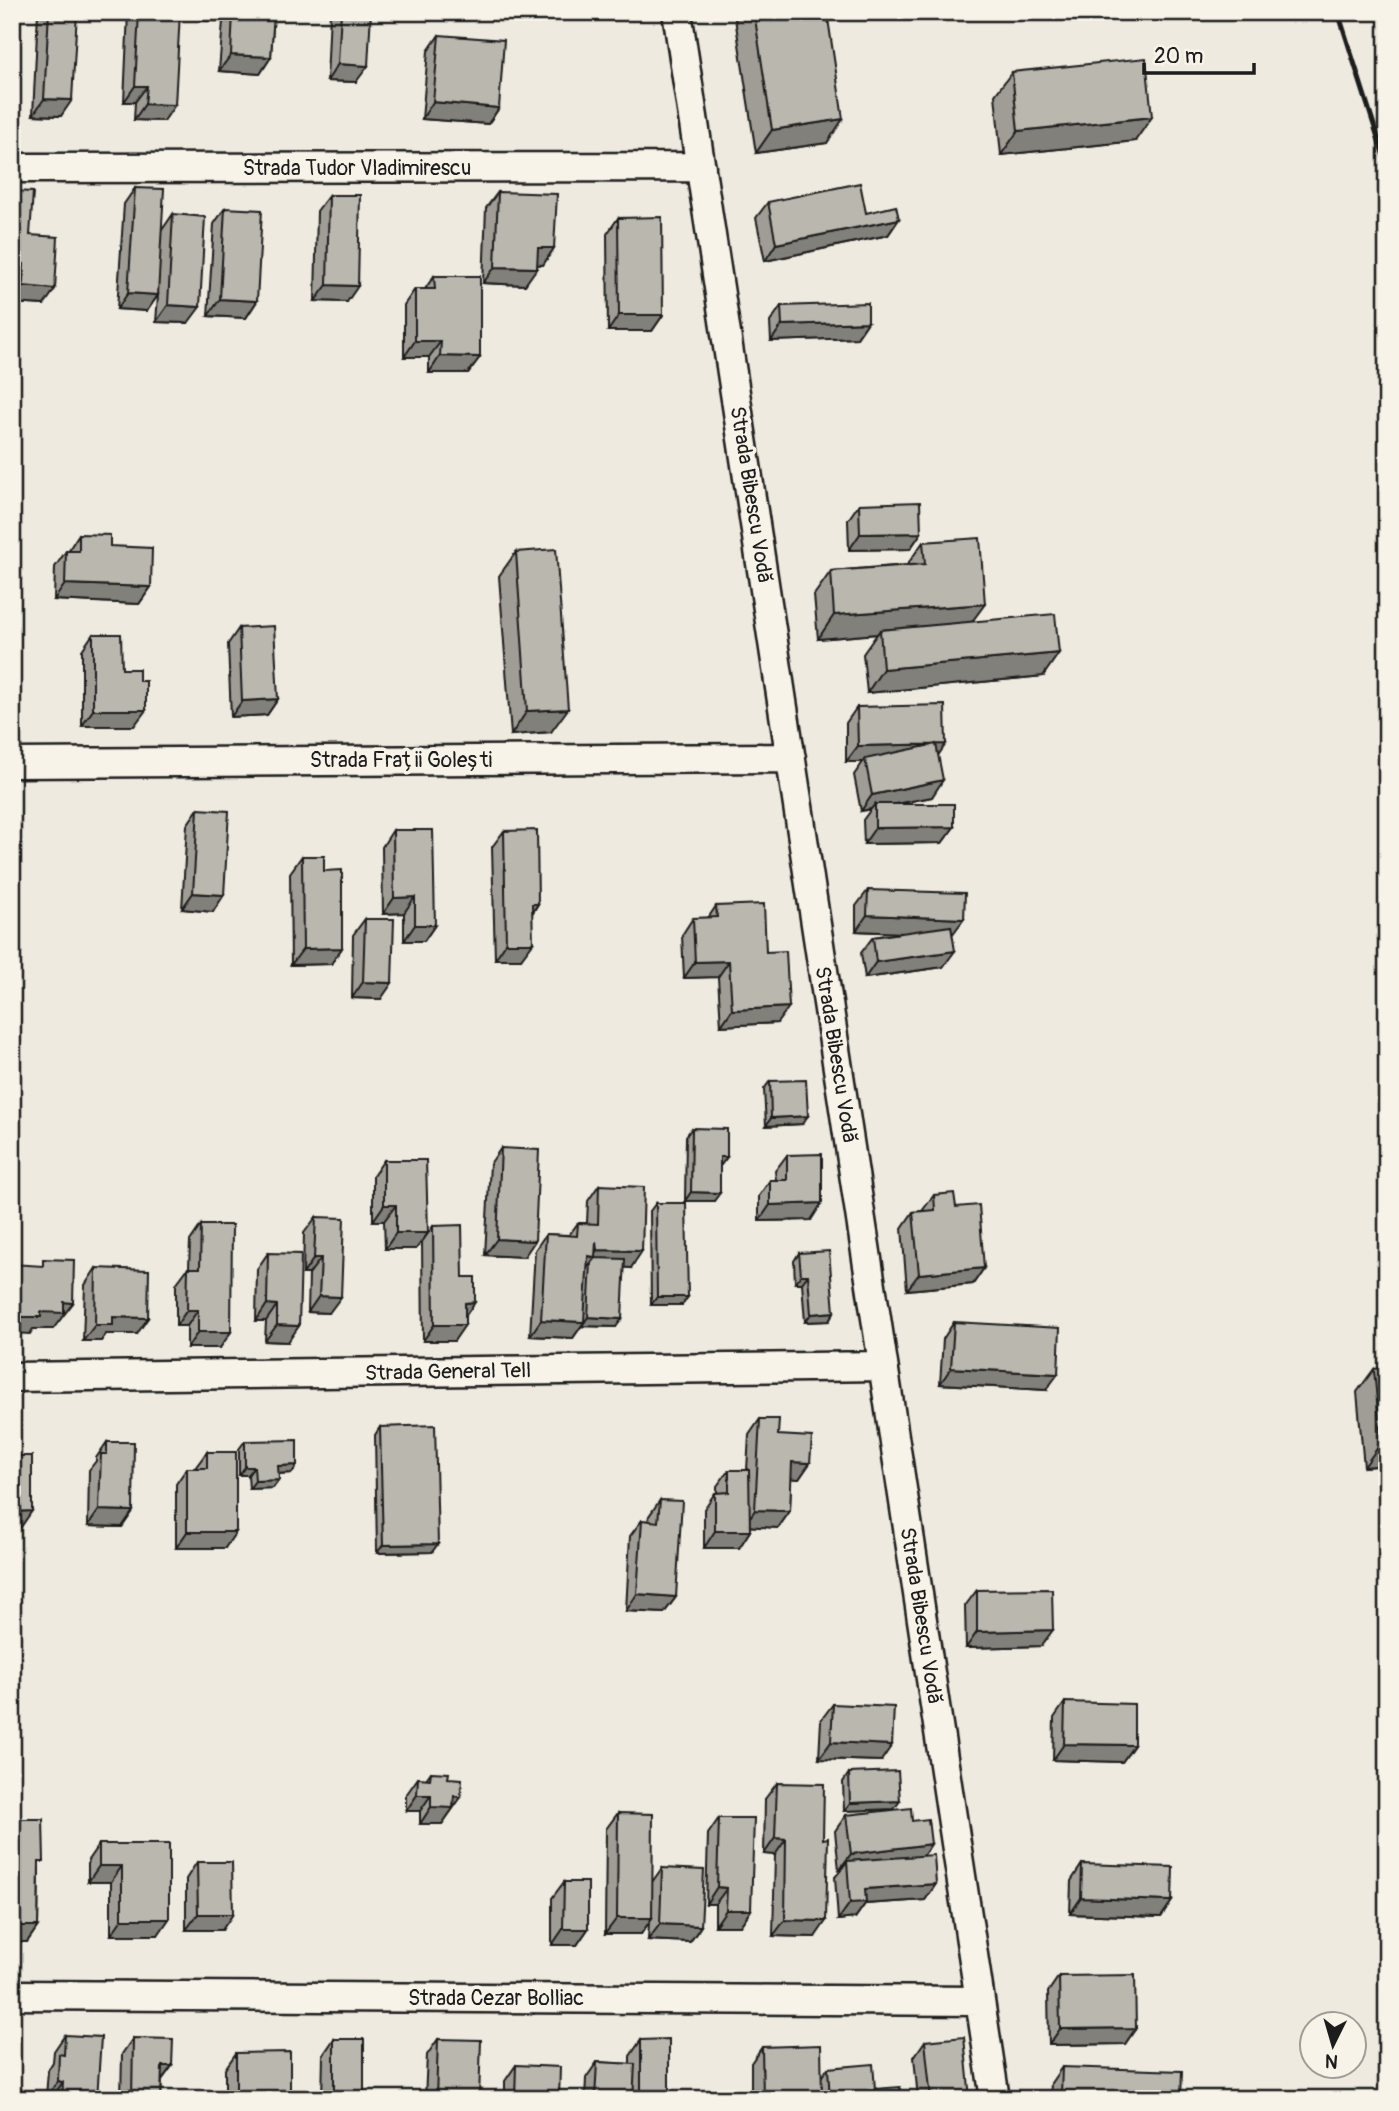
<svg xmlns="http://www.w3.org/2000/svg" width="1399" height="2111" viewBox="0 0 1399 2111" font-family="Pangolin,sans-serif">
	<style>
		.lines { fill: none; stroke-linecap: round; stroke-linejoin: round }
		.street-casing { stroke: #1c1c1c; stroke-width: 33 }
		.street { stroke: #f7f3e8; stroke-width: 28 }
		.rail { stroke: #1c1c1c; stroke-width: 5 }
		.wall { fill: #a09d96; stroke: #1c1c1c; stroke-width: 2 }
		.shaded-wall { fill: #82807a; stroke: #1c1c1c; stroke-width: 2 }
		.building { fill: #bab7af; stroke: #1c1c1c; stroke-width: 2 }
		.labels { text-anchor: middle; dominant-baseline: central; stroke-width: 7; stroke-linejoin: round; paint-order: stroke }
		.street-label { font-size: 21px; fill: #1c1c1c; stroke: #f7f3e8 }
	</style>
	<rect width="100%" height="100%" fill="#eeeae0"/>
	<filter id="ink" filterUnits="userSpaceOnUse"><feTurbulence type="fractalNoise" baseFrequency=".0143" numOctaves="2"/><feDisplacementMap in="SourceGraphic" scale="14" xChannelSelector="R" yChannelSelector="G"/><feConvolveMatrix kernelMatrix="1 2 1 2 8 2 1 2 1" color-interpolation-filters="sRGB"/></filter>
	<g filter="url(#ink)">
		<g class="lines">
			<g class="street-casing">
				<path id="street" d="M677,12L995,2099
					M12,168L701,167
					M12,763L791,758
					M12,1377L883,1366
					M12,1995L980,2001"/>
			</g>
			<use href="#street" class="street"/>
			<path class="rail" d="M1338,12L1387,166"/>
		</g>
		<path class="wall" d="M38,12H77L61,116L33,115Z
			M128,12H180L164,121L134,120L135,102H124Z
			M202,12H274L271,57L260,74L219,71L223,21L201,20Z
			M330,12H371L356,82L327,81Z
			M734,12H827V143L756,153Z
			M439,35L499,108L488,124L422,119L428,51Z
			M1012,72L1135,141L1001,155L995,95Z
			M135,188L162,230L173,214L188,323L156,322L158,295L147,311L117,309L124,204Z
			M498,192L554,248L543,265L537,264L525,285L483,283L486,208Z
			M329,195L347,302L315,301L317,211Z
			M768,202L866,213L899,219L888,235L765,261L756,218Z
			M225,208L257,301L246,318L208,316L214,224Z
			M618,218L663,315L652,331H608L607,234Z
			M30,235L44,305L12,303L13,281Z
			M434,276L480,357L468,373H429V357H404V305L415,289H425Z
			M781,306L868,322L857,338L771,341L770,322Z
			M859,504L921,533L910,549L849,550L848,520Z
			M79,534L151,587L139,604L54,600L55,567L66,551H68Z
			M923,542L972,622L1043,676L867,693L863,654L877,634L818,639L814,595L831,571L907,565Z
			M516,552L551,732L511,735L499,576Z
			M239,628L278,699L267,715L231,717L228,644Z
			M93,634L122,669L134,726H82V650Z
			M857,707L938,756L932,797L897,804L954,827L942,843L864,844L863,820L871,809L861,811L854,775L863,762H846V723Z
			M198,809L213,912L182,909L187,825Z
			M393,830L435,925L424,941H404V913L383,914L382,847Z
			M504,831L538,904L532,914L521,959H495L492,847Z
			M302,856L324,871L342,948L331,964L291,965L290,873Z
			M868,890L952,935L943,967L865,978L861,953L873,937L900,933L856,931V906Z
			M716,906L766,952L777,1023L721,1026L718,977L684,978L682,935L693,918H708Z
			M365,919L381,999L352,998L353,935Z
			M770,1081L802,1124L766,1126L764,1089Z
			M692,1128L727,1157L720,1165L714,1201H685L686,1136Z
			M501,1148L524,1257L485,1255L490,1164Z
			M787,1155L811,1220L759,1221V1196L770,1180H776L775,1171Z
			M384,1160L428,1233L416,1249H385L384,1221H373V1176Z
			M599,1185L631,1268L624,1267L616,1327L582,1326L583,1324L573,1338L530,1336L535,1250L546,1234L569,1235L578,1223H587L588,1201Z
			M934,1195L956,1207L984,1268L973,1284L907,1290L902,1228L913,1212L922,1211Z
			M656,1203L682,1305H651L650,1211Z
			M316,1217L329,1313L308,1312L309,1274H303L304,1233Z
			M201,1225L220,1348H187V1326H176V1284L188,1268H189L190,1241Z
			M433,1226L463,1277L475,1302L465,1316L454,1341H423L422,1242Z
			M268,1253L288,1342L265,1341L266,1321H256L257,1269Z
			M799,1253L834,1312L829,1321L805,1322L802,1283H795L794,1261Z
			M96,1268L137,1334H106L101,1341H83L85,1285Z
			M954,1322L1046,1390L940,1384L943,1339Z
			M1374,1369L1387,1465L1364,1467L1357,1392Z
			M760,1419L810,1463L799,1479L791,1478L790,1511L778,1528L750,1526V1531L739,1548H704V1509L715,1493H717V1486L729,1470H747L749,1435Z
			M380,1427L432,1552L377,1553L375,1435Z
			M245,1441L297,1465L292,1473L279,1474V1480L273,1488L249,1489L248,1475H239V1449Z
			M107,1442L133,1511L122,1527L88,1526L89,1470L96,1461V1458Z
			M207,1452L225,1548H176V1484L187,1468H195Z
			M660,1500L676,1597L664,1613L626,1611L630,1536L642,1520L648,1521L649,1516Z
			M977,1590L1041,1646L966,1648L965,1606Z
			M1065,1702L1134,1745L1122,1762L1053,1760L1054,1718Z
			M833,1704L881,1761L819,1759L821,1720Z
			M431,1772L448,1778L461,1797L442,1824H420V1811H406V1795L418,1778L426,1779Z
			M849,1773L894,1809L844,1811L843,1782Z
			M777,1783L815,1937L773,1936L775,1855L764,1854L765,1799Z
			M618,1813L652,1882L662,1868L701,1926L690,1942L648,1940L649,1922L641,1934H605L606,1829Z
			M846,1815L912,1821L931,1844L923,1856L936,1884L925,1900L865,1904L855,1918L838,1920L835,1877L841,1870H839L835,1831Z
			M719,1818L751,1910L740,1926H715V1904H706L708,1834Z
			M12,1819L39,1868L38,1926L27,1942H12Z
			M99,1844H169L158,1935H111V1882H88V1860Z
			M197,1862L222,1930H186V1879Z
			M1082,1864L1172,1901L1161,1917L1070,1914L1071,1881Z
			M564,1882L588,1929L577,1945H552V1898Z
			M1059,1976L1136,2028L1125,2044L1049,2045L1048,1992Z
			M65,2035L97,2099H52V2098L46,2097L48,2070L53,2062L54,2051Z
			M133,2038L172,2066L162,2080L161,2099H121L122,2054Z
			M334,2039L364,2099H322L323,2055Z
			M438,2039L479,2099H425L427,2055Z
			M641,2040L669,2095L666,2099H585L586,2078L597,2062L630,2064V2056Z
			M925,2041L970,2099H918L914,2057Z
			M762,2047L822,2076L828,2068L901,2099H751V2063Z
			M236,2053L290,2099H225V2069Z
			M516,2065L559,2099H505V2081Z
			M1062,2067L1181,2099H1050L1051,2083Z"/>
		<path class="shaded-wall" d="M206,12H229L223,21L201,20Z
			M231,55L271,57L260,74L219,71Z
			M338,64L368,66L356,82L327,81Z
			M135,86H147L135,102H124Z
			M44,99L72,100L61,116L33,115Z
			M433,102L499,108L488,124L422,119Z
			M145,104L175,105L164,121L134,120Z
			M1152,117L1135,141L1001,155L1018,131Z
			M843,119L827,143L756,153L772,130Z
			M899,219L888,235L765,261L776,244Z
			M538,248H554L543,265L526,264Z
			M12,264H24L13,281H12Z
			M495,267L537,268L525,285L483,283Z
			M327,285L358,286L347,302L315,301Z
			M23,286L55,289L44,305L12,303Z
			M128,293L158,295L147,311L117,309Z
			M220,299L257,301L246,318L208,316Z
			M168,305L200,307L188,323L156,322Z
			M619,315H663L652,331H608Z
			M868,322L857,338L771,341L782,325Z
			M415,341H441L429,357H404Z
			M440,356L480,357L468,373H429Z
			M921,533L910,549L849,550L860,534Z
			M65,584L151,587L139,604L54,600Z
			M985,604L968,627L880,630L877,634L818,639L834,615Z
			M1059,653L1043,676L867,693L883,669Z
			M278,699L267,715L231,717L242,701Z
			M568,709L551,732L511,735L527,711Z
			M93,710H146L134,726H82Z
			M946,744L935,760L865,759L863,762H846L858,746Z
			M943,780L932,797L875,808V804L871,809L861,811L872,795Z
			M954,827L942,843L864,844L875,828Z
			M193,893L224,895L213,912L182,909Z
			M415,897L404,913L383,914L394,898Z
			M532,904H538L527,920Z
			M867,915L964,919L952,935L856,931Z
			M415,925H435L424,941H404Z
			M506,943H533L521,959H495Z
			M342,948L331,964L291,965L303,949Z
			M955,951L943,967L865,978L876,962Z
			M729,961L718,977L684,978L695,962Z
			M363,982L392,983L381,999L352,998Z
			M789,1007L777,1023L721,1026L732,1010Z
			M808,1116L802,1124L766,1126L771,1118Z
			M720,1157H727L721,1165H715Z
			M691,1192L720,1193L714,1201H685Z
			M822,1203L811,1220L759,1221L770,1205Z
			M384,1205H396L384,1221H373Z
			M396,1233H428L416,1249H385Z
			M497,1239L535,1241L524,1257L485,1255Z
			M597,1250L642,1251L631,1268L591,1266V1263L584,1273L588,1256L592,1257Z
			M314,1258H321L309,1274H303Z
			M984,1268L973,1284L907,1290L919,1274Z
			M801,1275H808L802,1283H795Z
			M319,1296L341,1297L329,1313L308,1312Z
			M657,1297H688L682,1305H651Z
			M64,1302L73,1303L53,1329H33L30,1334L12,1333L13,1317L41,1312Z
			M475,1302L464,1318L465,1303Z
			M267,1304L277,1305L266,1321H256Z
			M187,1310H198L187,1326H176Z
			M834,1312L829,1321L805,1322L811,1314Z
			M113,1317L148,1318L137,1334H106L101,1341H83L95,1325Z
			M588,1317L622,1319L616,1327L582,1326Z
			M541,1320L584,1322L573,1338L530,1336Z
			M277,1325L299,1326L288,1342L265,1341Z
			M434,1325H465L454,1341H423Z
			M198,1332H231L220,1348H187Z
			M951,1368L1058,1374L1046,1390L940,1384Z
			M1381,1443H1387V1465L1364,1467Z
			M792,1462L810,1463L799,1479L781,1478Z
			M297,1465L292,1473L273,1474L278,1466Z
			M245,1467H254L248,1475H239Z
			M279,1480L273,1488L249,1489L255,1481Z
			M99,1510L133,1511L122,1527L88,1526Z
			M755,1510L790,1511L778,1528L744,1526Z
			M32,1511L21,1527L12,1528V1512Z
			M715,1531H750L739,1548H704Z
			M187,1532H236L225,1548H176Z
			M438,1544L432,1552L377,1553L383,1545Z
			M637,1594L676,1597L664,1613L626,1611Z
			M1053,1630L1041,1646L966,1648L977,1632Z
			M831,1742L892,1745L881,1761L819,1759Z
			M1064,1744L1134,1745L1122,1762L1053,1760Z
			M417,1795H431L420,1811H406Z
			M454,1796L461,1797L442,1824H420L431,1807Z
			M900,1801L894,1809L844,1811L850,1803Z
			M775,1838L786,1839L775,1855L764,1854Z
			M931,1844L920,1861H847L841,1870H839L851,1854Z
			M99,1866H122L111,1882H88Z
			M936,1884L925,1900L865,1904L855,1918L838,1920L850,1903L865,1889Z
			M717,1887L727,1888L715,1904H706Z
			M1081,1898L1172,1901L1161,1917L1070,1914Z
			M12,1899H18L12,1907Z
			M726,1910H751L740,1926H715Z
			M198,1914H233L222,1930H186Z
			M617,1918H652L641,1934H605Z
			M122,1919H169L158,1935H111Z
			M785,1920L826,1921L815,1937L773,1936Z
			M660,1924L701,1926L690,1942L648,1940Z
			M17,1926H38L27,1942H12V1932Z
			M563,1929H588L577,1945H552Z
			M1136,2028L1125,2044L1049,2045L1060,2029Z
			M162,2066H172L160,2082Z
			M58,2081L63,2082L52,2098L46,2097Z
			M641,2095H669L666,2099H639Z
			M1061,2095L1169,2099H1058Z"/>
		<path class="building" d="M49,12H77L72,100L44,99Z
			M139,12H180L175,105L145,104L147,86H135Z
			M233,12H274L271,57L231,55Z
			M341,12H371L368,66L338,64Z
			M754,12H827L843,119L772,130Z
			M439,35L504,40L499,108L433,102Z
			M1146,58L1152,117L1018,131L1012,72Z
			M860,183L866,213L896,206L899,219L776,244L768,202Z
			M135,188L164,189L158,295L128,293Z
			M12,191L33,192L30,235L58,237L55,289L23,286L24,264H12Z
			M498,192L557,194L554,248H538L537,268L495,267Z
			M329,195H360L358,286L327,285Z
			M225,208L262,210L257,301L220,299Z
			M173,214L205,217L200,307L168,305Z
			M662,217L663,315H619L618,218Z
			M434,276H480V357L440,356L441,341H415V289H435Z
			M868,303V322L782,325L781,306Z
			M920,502L921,533L860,534L859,504Z
			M79,534L110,535V546L152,548L151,587L65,584L66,551H79Z
			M980,538L985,604L834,615L831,571L925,564L923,542Z
			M556,549L568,709L527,711L516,552Z
			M1055,614L1059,653L883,669L880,630Z
			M274,626L278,699L242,701L239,628Z
			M93,634H121L122,669H139V681H146V710H93Z
			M945,705L946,744L858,746L857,707Z
			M936,744L943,780L872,795L865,759Z
			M875,804H954V827L875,828Z
			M198,809L229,811L224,895L193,893Z
			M393,830H433L435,925H415V897L394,898Z
			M537,830L538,904H532L533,943H506L504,831Z
			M302,856H324V871L342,870V948L303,949Z
			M868,890L965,893L964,919L867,915Z
			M764,904L766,952L786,951L789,1007L732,1010L729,961L695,962L693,918L717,917L716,906Z
			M365,919H394L392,983L363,982Z
			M951,926L955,951L876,962L873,937Z
			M12,1017L19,1018L16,1071L12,1070Z
			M806,1080L808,1116L771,1118L770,1081Z
			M692,1128L727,1129V1157H720V1193L691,1192Z
			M501,1148L539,1150L535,1241L497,1239Z
			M822,1154V1203L770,1205V1180H787V1155Z
			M384,1160H426L428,1233H396V1205H384Z
			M599,1185L644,1187L642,1251L597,1250L596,1242L595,1257L588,1256L584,1322L541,1320L546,1234L577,1236L578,1223L598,1224Z
			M954,1193L956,1207L979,1205L984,1268L919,1274L913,1212L935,1210L934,1195Z
			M656,1203H686L688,1297H657Z
			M316,1217L344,1218L341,1297L319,1296L321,1258H314Z
			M201,1225H232L231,1332H198V1310H187L188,1268H200Z
			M462,1225L463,1277H475V1302L465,1303V1325H434L433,1226Z
			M829,1251L834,1312L811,1314L808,1275H801L799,1253Z
			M268,1253L301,1254L299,1326L277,1325V1305L267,1304Z
			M595,1258L625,1259L622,1319L588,1317L591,1263Z
			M43,1259L74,1260L73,1303L64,1302V1313L41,1312V1317H13L12,1264L43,1266Z
			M96,1268L149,1270L148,1318L113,1317V1325H95Z
			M954,1322L1060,1328L1058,1374L951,1368Z
			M1387,1367V1443H1381L1374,1369Z
			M760,1419H779L778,1435L812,1437L810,1463L792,1462L790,1511L755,1510Z
			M435,1425L438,1544L383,1545L380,1427Z
			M297,1440V1465L278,1466L279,1480L255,1481L254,1467H245V1441Z
			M107,1442H134L133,1511L99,1510L101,1454H107Z
			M207,1452H236V1532H187V1468H207Z
			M12,1456H32V1511L12,1512Z
			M729,1470H749L750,1531H715V1493L729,1492Z
			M660,1500L682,1501L676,1597L637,1594L642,1520L658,1522Z
			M1052,1589L1053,1630L977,1632V1590Z
			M1065,1702L1134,1704V1745L1064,1744Z
			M833,1704L894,1707L892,1745L831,1742Z
			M898,1771L900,1801L850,1803L849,1773Z
			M431,1772L449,1773L448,1778L462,1779L461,1797L454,1796L453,1808L431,1807V1795H417L418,1778L430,1779Z
			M777,1783L824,1784L823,1839L828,1838L826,1921L785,1920L786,1839L775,1838Z
			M911,1808L912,1821L928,1819L931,1844L851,1854L846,1815Z
			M618,1813L653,1814L652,1918H617Z
			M719,1818H754L751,1910H726L727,1888L717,1887Z
			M12,1819H43L44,1862H39L38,1926H17L18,1899H12Z
			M99,1844H169V1919H122V1866H99Z
			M934,1855L936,1884L865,1889L866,1902L850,1903L847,1861Z
			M197,1862H232L233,1914H198Z
			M1082,1864L1173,1867L1172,1901L1081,1898Z
			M662,1868L704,1870L701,1926L660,1924Z
			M564,1882H588V1929H563Z
			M1135,1975L1136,2028L1060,2029L1059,1976Z
			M65,2035L101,2037L97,2099H62L63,2082L58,2081L59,2054L64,2055Z
			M964,2037L970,2099H931L925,2041Z
			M133,2038L173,2039L172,2066H162L161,2099H132Z
			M334,2039H364V2099H334Z
			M438,2039L481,2040L479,2099H436Z
			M669,2039V2095H641V2040Z
			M821,2045L822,2099H763L762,2047Z
			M290,2052V2099H236V2053Z
			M597,2062L635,2064L633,2099H595Z
			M873,2064L875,2089L900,2087L901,2099H830L828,2068Z
			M516,2065L560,2067L559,2099H515Z
			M1062,2067L1182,2071L1181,2099L1061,2095Z"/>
	</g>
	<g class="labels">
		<g class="street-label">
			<text x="357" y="168">Strada Tudor Vladimirescu</text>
			<text transform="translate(751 495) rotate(81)">Strada Bibescu Vodă</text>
			<text x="401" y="760">Strada Frații Golești</text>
			<text transform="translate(836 1055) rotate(81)">Strada Bibescu Vodă</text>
			<text transform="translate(448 1372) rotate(-1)">Strada General Tell</text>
			<text transform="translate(921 1616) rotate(81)">Strada Bibescu Vodă</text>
			<text x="496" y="1998">Strada Cezar Bolliac</text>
		</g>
	</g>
	<rect width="1399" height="2111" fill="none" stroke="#f7f3e8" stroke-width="42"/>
	<rect x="21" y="21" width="1357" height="2069" fill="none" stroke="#1c1c1c" stroke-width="2.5" filter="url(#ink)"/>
	<g transform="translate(1333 2045) rotate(185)"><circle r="33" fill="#f7f3e8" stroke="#9f9d96" stroke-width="2"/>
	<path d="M0-5L12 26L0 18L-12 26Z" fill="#1c1c1c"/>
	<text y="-10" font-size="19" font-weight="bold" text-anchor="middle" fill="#1c1c1c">N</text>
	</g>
	<path d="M1144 63v10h110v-10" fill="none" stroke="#1c1c1c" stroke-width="3.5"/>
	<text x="1154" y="63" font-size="21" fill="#1c1c1c" stroke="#f7f3e8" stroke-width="5" paint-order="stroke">20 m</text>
</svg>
